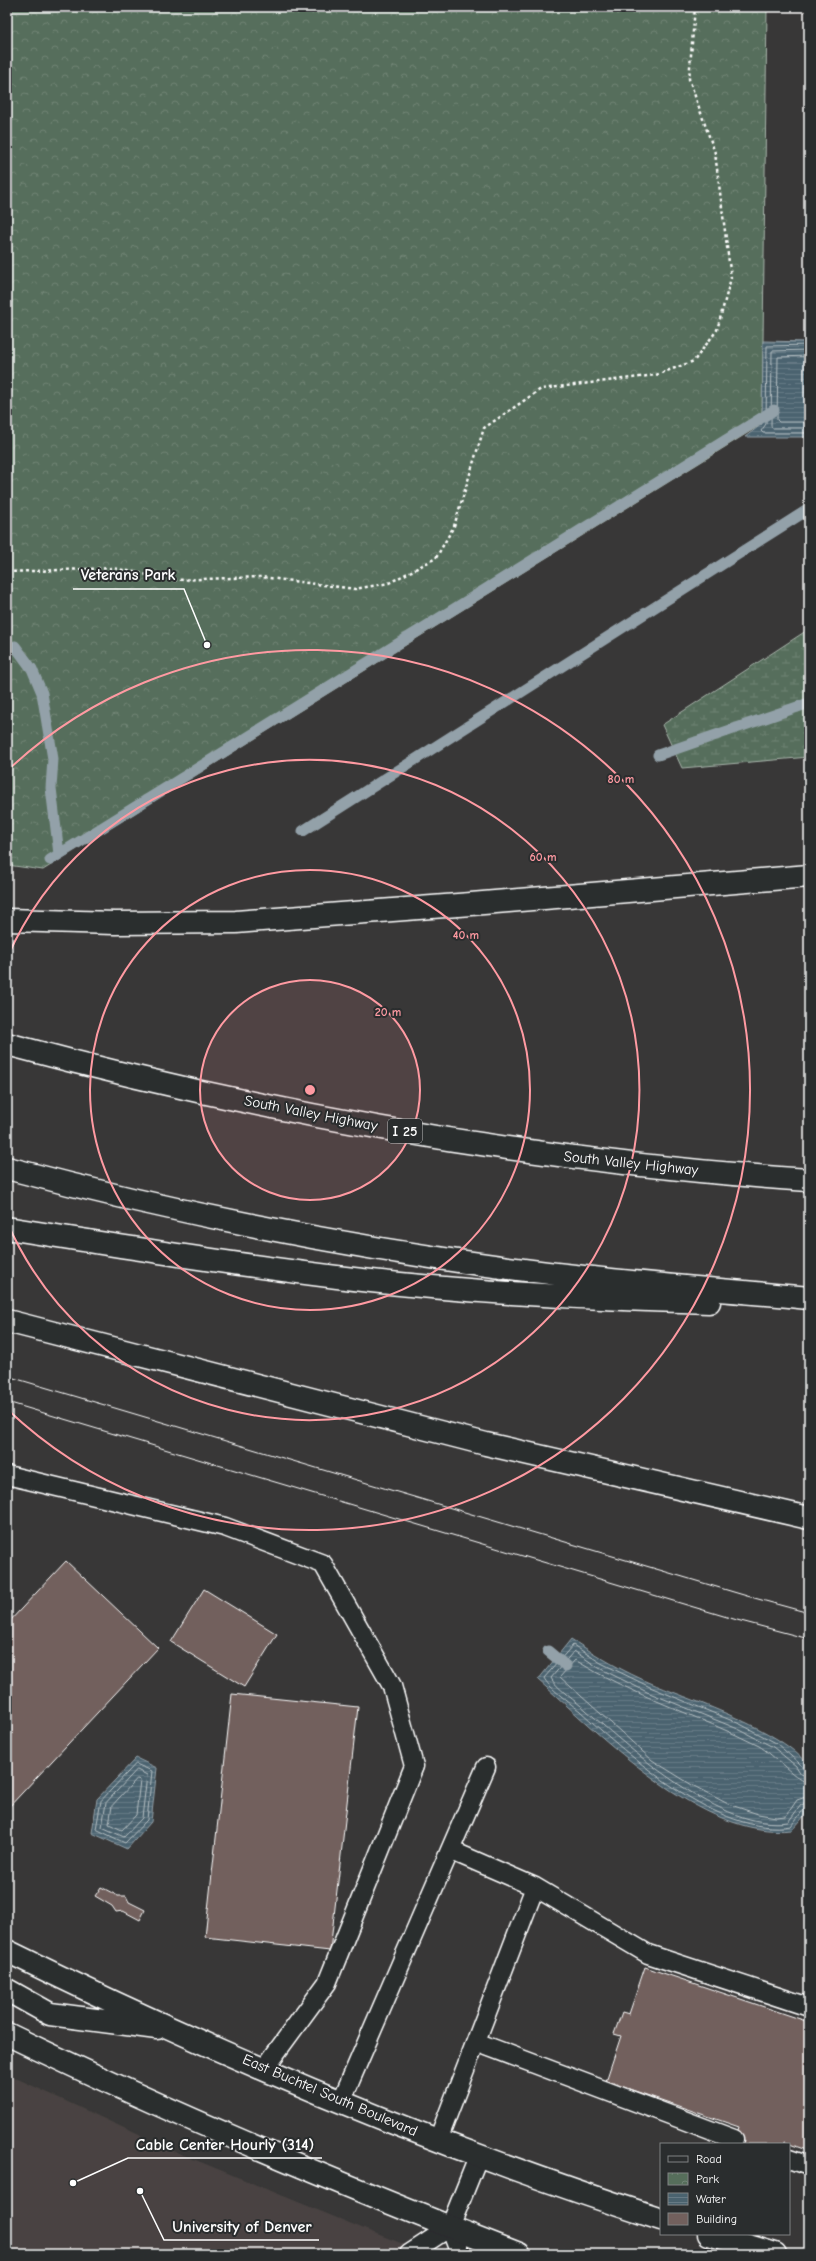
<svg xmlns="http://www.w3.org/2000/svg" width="816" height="2261" viewBox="0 0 816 2261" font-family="'Comic Neue',sans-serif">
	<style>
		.built { fill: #494342 }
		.wetland { fill: url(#wetland-marsh); stroke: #aab6ad }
		.park { fill: url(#park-crowns); stroke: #aab6ad }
		.water { fill: url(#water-rules); stroke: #93a1a9 }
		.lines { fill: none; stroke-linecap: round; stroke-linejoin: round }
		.shore { stroke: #b7c1c5; stroke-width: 1 }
		.stream { stroke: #93a1a9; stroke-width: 11 }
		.building { fill: #72605d; stroke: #fff }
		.lane-casing { stroke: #fff; stroke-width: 21 }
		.secondary-casing { stroke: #fff; stroke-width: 25 }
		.highway-casing { stroke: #fff; stroke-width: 25 }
		.path { stroke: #fff; stroke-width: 2.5; stroke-dasharray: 3 3; stroke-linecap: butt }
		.lane { stroke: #2a2d2e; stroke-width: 18 }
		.secondary { stroke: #2a2d2e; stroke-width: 22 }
		.highway { stroke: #2a2d2e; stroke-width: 22 }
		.tram { stroke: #fff; stroke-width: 1 }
		.ring { fill: none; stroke: #ff9aa2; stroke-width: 2 }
		.labels { text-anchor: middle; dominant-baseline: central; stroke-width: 4; stroke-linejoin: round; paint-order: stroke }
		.shield { fill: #2a2d2e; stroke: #bfc0c0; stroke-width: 1 }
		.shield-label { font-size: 14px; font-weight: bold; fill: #fff }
		.street-label { font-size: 15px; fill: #fff; stroke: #2a2d2e }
		.centre { fill: #ff9aa2; stroke: #2a2d2e; stroke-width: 2 }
		.ring-label { font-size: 12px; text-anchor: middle; font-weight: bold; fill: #ff9aa2; stroke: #2a2d2e; stroke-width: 4; stroke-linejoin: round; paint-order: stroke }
		.leader { fill: none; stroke: #fff; stroke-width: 1.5 }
		.callout-dot { fill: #fff; stroke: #2a2d2e; stroke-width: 1.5 }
		.callout-label { font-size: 16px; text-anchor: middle; font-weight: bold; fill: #fff; stroke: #2a2d2e; stroke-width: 4; stroke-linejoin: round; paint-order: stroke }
	</style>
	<defs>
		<pattern id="wetland-marsh" width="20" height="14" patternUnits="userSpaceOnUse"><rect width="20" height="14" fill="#566e5b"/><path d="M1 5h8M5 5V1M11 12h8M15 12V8" fill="none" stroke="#6f8474"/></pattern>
		<pattern id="park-crowns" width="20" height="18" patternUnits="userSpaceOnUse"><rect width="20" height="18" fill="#566e5b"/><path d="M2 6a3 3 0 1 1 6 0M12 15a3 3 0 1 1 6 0" fill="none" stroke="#6f8474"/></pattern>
		<pattern id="water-rules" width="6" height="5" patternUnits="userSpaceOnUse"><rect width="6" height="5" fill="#4b636f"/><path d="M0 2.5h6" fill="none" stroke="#667a85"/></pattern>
	</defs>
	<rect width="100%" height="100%" fill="#383737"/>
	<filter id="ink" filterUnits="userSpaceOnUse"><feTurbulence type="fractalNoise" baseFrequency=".025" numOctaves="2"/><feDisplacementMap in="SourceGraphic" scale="8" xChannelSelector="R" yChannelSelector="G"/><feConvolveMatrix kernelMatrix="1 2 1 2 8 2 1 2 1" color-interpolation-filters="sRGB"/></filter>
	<g filter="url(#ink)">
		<path class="built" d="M7,2074L176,2152L369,2231L430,2254H7Z"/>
		<path class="wetland" d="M809,629V757L682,768L662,725Z"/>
		<path class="park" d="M7,7H767L762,424L43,870L7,865Z"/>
		<path class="water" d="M763,341L809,342V437H745L762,424Z
			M571,1639C597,1656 624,1672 653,1684C688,1699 794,1734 809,1769C811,1775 809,1784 809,1790C809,1811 806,1815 792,1830C702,1840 601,1735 538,1680Z
			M136,1758L157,1768L151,1822L127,1849L92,1833L97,1799Z"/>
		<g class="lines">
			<path class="shore" d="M809,345L767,346L766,424L761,431L763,433H809
				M809,350L772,351L771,426L772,428H809
				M809,356L778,357L777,420L779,422H809
				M136,1764L152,1771L147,1820L125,1843L96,1829L101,1801Z
				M137,1770L147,1775L142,1818L124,1837L102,1827L106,1803Z
				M809,1772L805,1770L799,1763L776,1743L740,1724L650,1687L601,1663L573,1645L544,1678C548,1687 571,1704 580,1711C628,1755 720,1838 791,1826L804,1809L809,1807
				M809,1777L801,1774L796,1766L773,1747L738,1729L647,1692L599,1668L574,1651L551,1678C555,1687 578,1703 586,1710C632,1751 723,1832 788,1822L801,1805L809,1802
				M137,1779L140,1780L136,1815L122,1830L109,1824L112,1806Z
				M809,1783C798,1782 773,1754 759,1746C698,1715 633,1696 575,1660L560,1677L652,1760L692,1785L728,1804L758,1814L776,1817L786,1816L797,1800L809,1796"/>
			<path class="stream" d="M15,646L32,669L42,693L53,759L51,788L59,854
				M658,755L809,703
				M303,831L809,509
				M50,860L774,410
				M548,1651L566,1666"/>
		</g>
		<path class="building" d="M66,1561L158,1648L7,1809V1624Z
			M204,1589L277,1634L244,1687L171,1642Z
			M232,1694L358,1707L330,1951L205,1937Z
			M101,1887L118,1896H126L129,1902L145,1910L140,1920L123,1911L116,1912L112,1906L95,1896Z
			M645,1967L809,2022V2151L784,2142L783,2144H733L739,2127L606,2081L621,2036L614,2034L622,2012L629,2014Z"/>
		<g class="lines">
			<g class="lane-casing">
				<path id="lane" d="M7,1475L225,1527L323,1564L392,1686L414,1766L327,1983L264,2069
					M450,1850L535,1887
					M476,2042L734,2139
					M341,2102L486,1767
					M438,2140L535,1887L648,1954L809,2007
					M789,2159L809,2166
					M450,2227L460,2254
					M409,2254L450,2227L479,2155"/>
			</g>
			<g class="secondary-casing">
				<path id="secondary" d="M7,1951C218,2055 437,2147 661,2219
					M7,1990L50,2014L157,2028
					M7,2034C174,2115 346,2187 519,2254
					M709,2234L775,2254"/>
			</g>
			<g class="highway-casing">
				<path id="highway" d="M7,920L115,923L236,922L471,904L809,876
					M7,1044C269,1115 539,1162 809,1180
					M7,1168C199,1219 396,1257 593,1278C665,1286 737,1291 809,1298
					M7,1228C125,1247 243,1266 362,1280C477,1293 593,1299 709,1302
					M7,1321L486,1444L809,1518"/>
			</g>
			<path class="path" d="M7,572L113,568L174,580L261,577L355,589L389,583L436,558L454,526L484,428L541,389L656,375L694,361L717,330L731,278L715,153L689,79L695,7
				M7,2252L12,2254"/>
			<use href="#lane" class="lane"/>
			<use href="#secondary" class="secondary"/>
			<use href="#highway" class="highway"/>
			<path class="tram" d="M7,1376L747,1596L809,1613
				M7,1402L737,1620L809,1639"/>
		</g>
	</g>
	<circle cx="310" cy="1090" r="110" fill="#ff9aa2" fill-opacity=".12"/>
	<g class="ring">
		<circle cx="310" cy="1090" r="110"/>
		<circle cx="310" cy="1090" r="220"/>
		<path d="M7 958A330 330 0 1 1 7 1222"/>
		<path d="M7 771A440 440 0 1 1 7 1409"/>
	</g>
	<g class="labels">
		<rect class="shield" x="388" y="1119" width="34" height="24" rx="3"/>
		<g class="shield-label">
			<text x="405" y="1131">I 25</text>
		</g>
		<g class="street-label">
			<text transform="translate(311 1113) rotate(11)">South Valley Highway</text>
			<text transform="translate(631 1163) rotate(6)">South Valley Highway</text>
			<text transform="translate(330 2095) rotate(23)">East Buchtel South Boulevard</text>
		</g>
	</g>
	<circle cx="310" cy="1090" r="6" class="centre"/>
	<g class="ring-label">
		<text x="621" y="783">80 m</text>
		<text x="543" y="861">60 m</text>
		<text x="466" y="939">40 m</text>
		<text x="388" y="1016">20 m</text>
	</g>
	<path class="leader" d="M207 645L184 589H73M73 2183L128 2158H322M140 2191L164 2240H319"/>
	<g class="callout-dot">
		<circle cx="207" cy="645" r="4"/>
		<circle cx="73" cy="2183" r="4"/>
		<circle cx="140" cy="2191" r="4"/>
	</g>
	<g class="callout-label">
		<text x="128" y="580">Veterans Park</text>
		<text x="225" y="2150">Cable Center Hourly (314)</text>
		<text x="242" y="2232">University of Denver</text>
	</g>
	<rect width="816" height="2261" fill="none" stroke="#2a2d2e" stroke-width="24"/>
	<rect x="12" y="12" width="792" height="2237" fill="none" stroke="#fff" stroke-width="1.5" filter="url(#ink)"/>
	<rect x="660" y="2143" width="130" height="92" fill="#2a2d2e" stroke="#7f8182"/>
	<rect x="668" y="2156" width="20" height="6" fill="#2a2d2e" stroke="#7f8182"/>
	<text x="696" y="2163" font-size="12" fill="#ffffff">Road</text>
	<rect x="668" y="2173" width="20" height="12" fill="url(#park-crowns)" stroke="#7f8182"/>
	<text x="696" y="2183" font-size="12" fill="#ffffff">Park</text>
	<rect x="668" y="2193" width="20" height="12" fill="url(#water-rules)" stroke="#7f8182"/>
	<text x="696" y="2203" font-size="12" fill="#ffffff">Water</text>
	<rect x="668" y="2213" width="20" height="12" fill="#72605d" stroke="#7f8182"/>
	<text x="696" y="2223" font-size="12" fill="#ffffff">Building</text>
</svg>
